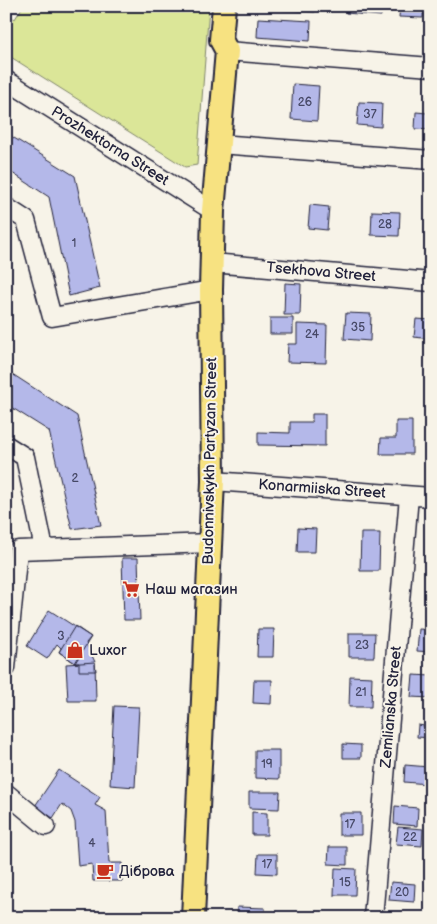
<svg xmlns="http://www.w3.org/2000/svg" width="437" height="924" viewBox="0 0 437 924" font-family="'Balsamiq Sans',sans-serif">
	<style>
		.green { fill: #dbe698; stroke: #7e846a }
		.building { fill: #b4b8e9; stroke: #22223b }
		.lines { fill: none; stroke-linecap: round; stroke-linejoin: round }
		.minor-casing { stroke: #22223b; stroke-width: 21 }
		.major-casing { stroke: #22223b; stroke-width: 26 }
		.minor { stroke: #f7f3e8; stroke-width: 18 }
		.major { stroke: #f7e281; stroke-width: 22 }
		.labels { text-anchor: middle; dominant-baseline: central; stroke-width: 4; stroke-linejoin: round; paint-order: stroke }
		.number-label { font-size: 12px; fill: #464866 }
		.street-label { font-size: 15px; fill: #22223b; stroke: #f7f3e8 }
		.poi-label { font-size: 15px; fill: #22223b; stroke: #f7f3e8; text-anchor: start }
	</style>
	<rect width="100%" height="100%" fill="#f7f3e8"/>
	<filter id="ink" filterUnits="userSpaceOnUse"><feTurbulence type="fractalNoise" baseFrequency=".02" numOctaves="2"/><feDisplacementMap in="SourceGraphic" scale="10" xChannelSelector="R" yChannelSelector="G"/><feConvolveMatrix kernelMatrix="1 2 1 2 8 2 1 2 1" color-interpolation-filters="sRGB"/></filter>
	<g filter="url(#ink)">
		<path class="green" d="M23,6H209L197,165L185,167L6,54V14L15,19Z"/>
		<path class="building" d="M283,6H315V12L283,10Z
			M346,6H382L381,16L346,13Z
			M400,6H424L423,18L399,17Z
			M258,18L311,21L310,41L257,37Z
			M293,84L319,86L317,121L291,119Z
			M428,96H431V130L415,129L416,112L427,113Z
			M359,102L382,103L381,127L357,125Z
			M6,133L75,176L100,288L69,296L49,197L6,169Z
			M310,205L329,207L327,230L308,228Z
			M372,211L400,212L399,236L371,235Z
			M285,283L301,284L300,315H284Z
			M346,313L371,314L370,341L344,339Z
			M270,318H293V334H270Z
			M416,319L431,320V339L414,337Z
			M297,324L327,325L326,363L287,362L288,344H297Z
			M6,370L77,416L101,525L72,529L49,431L6,404Z
			M312,414H325V446L258,445V432L290,433V422H312Z
			M396,421H412V454H380L381,438H396Z
			M298,528L316,529L315,552H297Z
			M361,533H380L379,571H360Z
			M426,538H431V566L426,565Z
			M122,558H138L140,620H124Z
			M49,610L91,637L75,663L59,652L61,648L57,644L47,659L27,646Z
			M75,626L91,637L86,643L95,662L96,671H79V663H75L59,652Z
			M258,629H274L273,657H257Z
			M419,629L431,630V652L417,651Z
			M349,633H375L374,657H349Z
			M95,662L96,701H68L66,664Z
			M413,675L431,676V698L411,697Z
			M350,676L372,677L371,707H349Z
			M254,680H272L271,704L253,703Z
			M114,706L139,707L135,787L110,785Z
			M418,725L431,727V738L417,737Z
			M343,744L361,745V758H343Z
			M255,750H279V779L255,778Z
			M405,765L429,767L428,784L404,782Z
			M59,770L100,797L95,805L106,811L109,863H122V881H93L92,864L78,866L75,822L71,811L62,804L53,818L35,806Z
			M249,792H280L279,809L249,808Z
			M395,806L418,808L417,826L394,824Z
			M252,812L267,813V835H252Z
			M339,813H361V835H339Z
			M398,827L423,829L422,846L396,844Z
			M329,847H347V865L328,864Z
			M258,854H277V874L257,873Z
			M335,868L356,869L355,895H334Z
			M391,882L415,884L414,902L389,900Z
			M237,907L265,908V918H237Z"/>
		<g class="lines">
			<g class="minor-casing">
				<path id="minor" d="M227,51L431,67
					M6,80L213,211
					M219,144L431,160
					M6,207L26,220L52,317L211,290
					M212,263L431,282
					M6,445L25,457L44,549
					M213,481L431,497
					M6,668L18,550L211,543
					M6,793L46,826
					M373,918L409,496"/>
			</g>
			<g class="major-casing">
				<path id="major" d="M193,918L213,481L211,290L213,211L227,51L221,40L224,6"/>
			</g>
			<use href="#minor" class="minor"/>
			<use href="#major" class="major"/>
		</g>
	</g>
	<defs>
		<g id="supermarket-bare" transform="scale(1.35)"><path d="M-6-5.5h2.5l.6 2H6L4.5 2H-2.5L-4.4-4H-6ZM-1.5 3.2a1.3 1.3 0 1 0 .1 0ZM3 3.2a1.3 1.3 0 1 0 .1 0Z" fill="#c8321e" stroke="#f7f3e8" stroke-width="2.5" paint-order="stroke"/></g>
		<g id="shop-bare" transform="scale(1.35)"><path d="M-5-2.5h2.3a2.7 3.5 0 0 1 5.4 0H5L5.5 6h-11ZM-1.5-2.5h3a1.5 2.3 0 0 0-3 0Z" fill="#c8321e" stroke="#f7f3e8" stroke-width="2.5" paint-order="stroke"/></g>
		<g id="cafe-bare" transform="scale(1.35)"><path d="M-5.5-4.5H6V0H3Q3 3.5 0 3.5H-2.5Q-5.5 3.5-5.5 0ZM3-3.2v2h1.7v-2ZM-6 4.5H4V6H-6Z" fill="#c8321e" stroke="#f7f3e8" stroke-width="2.5" paint-order="stroke"/></g>
	</defs>
	<g fill-rule="evenodd">
		<use href="#supermarket-bare" x="131" y="589"/>
		<use href="#shop-bare" x="75" y="650"/>
		<use href="#cafe-bare" x="105" y="871"/>
	</g>
	<g class="labels">
		<g class="number-label">
			<text x="305" y="102">26</text>
			<text x="370" y="114">37</text>
			<text x="385" y="224">28</text>
			<text x="74" y="243">1</text>
			<text x="358" y="327">35</text>
			<text x="312" y="334">24</text>
			<text x="75" y="478">2</text>
			<text x="61" y="636">3</text>
			<text x="362" y="645">23</text>
			<text x="361" y="692">21</text>
			<text x="267" y="764">19</text>
			<text x="350" y="824">17</text>
			<text x="410" y="837">22</text>
			<text x="92" y="843">4</text>
			<text x="267" y="864">17</text>
			<text x="345" y="882">15</text>
			<text x="402" y="892">20</text>
		</g>
		<g class="street-label">
			<text transform="translate(110 146) rotate(32)">Prozhektorna Street</text>
			<text transform="translate(321 272) rotate(5)">Tsekhova Street</text>
			<text transform="translate(210 461) rotate(-89)">Budonnivskykh Partyzan Street</text>
			<text transform="translate(322 489) rotate(4)">Konarmiiska Street</text>
			<text transform="translate(391 707) rotate(-85)">Zemlianska Street</text>
		</g>
		<g class="poi-label">
			<text x="145" y="589">Наш магазин</text>
			<text x="89" y="650">Luxor</text>
			<text x="119" y="871">Діброва</text>
		</g>
	</g>
	<rect width="437" height="924" fill="none" stroke="#f7f3e8" stroke-width="25"/>
	<rect x="12" y="12" width="412" height="899" fill="none" stroke="#22223b" stroke-width="2" filter="url(#ink)"/>
</svg>
